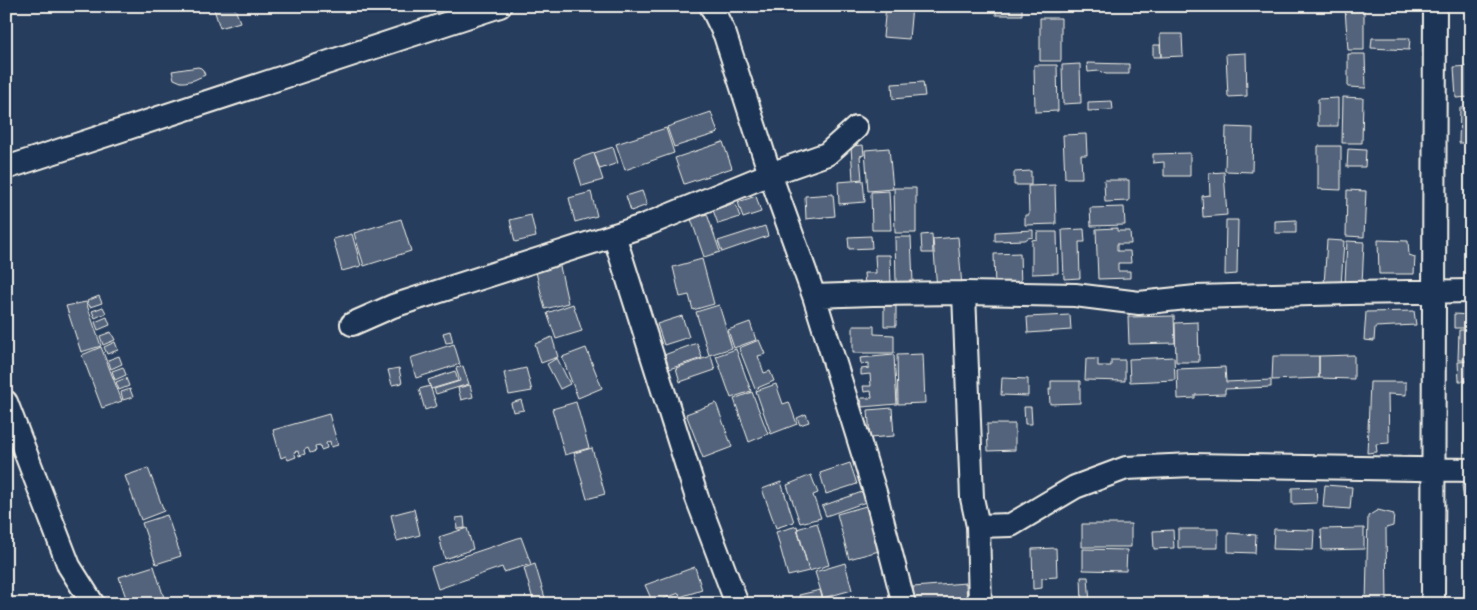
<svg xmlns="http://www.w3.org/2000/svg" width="1477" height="610" viewBox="0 0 1477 610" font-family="'Comic Neue',sans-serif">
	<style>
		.building { fill: #52647b; stroke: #f4f1e8 }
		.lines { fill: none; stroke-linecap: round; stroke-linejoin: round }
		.minor-casing { stroke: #f4f1e8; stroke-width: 26 }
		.minor { stroke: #1d3557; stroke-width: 22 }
	</style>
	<rect width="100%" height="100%" fill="#263d5d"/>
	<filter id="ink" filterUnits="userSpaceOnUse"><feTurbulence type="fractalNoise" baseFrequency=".02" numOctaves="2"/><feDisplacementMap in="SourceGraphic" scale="10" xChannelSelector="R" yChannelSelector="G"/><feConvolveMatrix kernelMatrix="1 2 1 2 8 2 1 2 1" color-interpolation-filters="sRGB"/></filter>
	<g filter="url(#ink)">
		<path class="building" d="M213,6H234L240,22L220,28Z
			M886,6H912L909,39L883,37Z
			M996,6H1022V15H996Z
			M1041,6H1059V12H1041Z
			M1364,7V50H1348L1345,9Z
			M1040,18H1061V61H1040Z
			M1160,34H1182L1183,56L1161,57Z
			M1372,38H1410L1409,50L1371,48Z
			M1153,45H1160L1161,57H1153Z
			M1246,53L1247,96L1228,97L1226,54Z
			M1348,54H1365L1366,88L1348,87Z
			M1087,63L1129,64V74H1106L1099,71L1088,72Z
			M1080,64L1081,103L1063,104L1062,65Z
			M1034,65H1057L1058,111L1035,112Z
			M1471,66V97L1456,98L1454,67Z
			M198,67L201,68L203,70L205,75L194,80L185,82H181L174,79L172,71Z
			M923,82L925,96L893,99L892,84Z
			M1343,97L1363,98L1362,143H1342Z
			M1338,98V126H1318V99Z
			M1112,101L1113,110L1088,111V102Z
			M1460,108H1471V143H1459Z
			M711,112L718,133L674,147L667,127Z
			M1226,127L1253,128L1252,172L1225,171Z
			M666,128L674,153L625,170L616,144Z
			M1086,134L1087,155H1081L1082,178H1065L1063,135Z
			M723,142L732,168L684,184L675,158Z
			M863,145L864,155L860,156L862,179L853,180L851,146Z
			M1318,146H1341V190L1318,189Z
			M613,147L618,163L600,169L594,153Z
			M889,148L893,189L868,191L865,150Z
			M1348,149L1366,150L1365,167H1347Z
			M1467,149H1471V171H1467Z
			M594,153L603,180L582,186L574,160Z
			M1190,153V176H1164V162L1153,163V154Z
			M1031,171V185H1014V172Z
			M1224,172L1227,215L1203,217L1202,196L1210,195L1209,173Z
			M863,180L865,202L839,204L838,182Z
			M1104,180H1129V201L1105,202Z
			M1055,185L1056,224L1025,225V215H1029L1028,186Z
			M894,188H916V233H895Z
			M1347,190L1366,191L1364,237L1346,236Z
			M642,191L647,205L631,211L626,196Z
			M889,191L891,230H872L871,192Z
			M591,192L597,216L575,222L569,198Z
			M833,194L835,216L806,219L805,196Z
			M756,196L761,212L743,218L738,202Z
			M735,203L740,217L718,224L713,210Z
			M1124,207L1125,225L1091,226L1090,208Z
			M707,214L720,252L704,257L691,219Z
			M531,215L536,237L515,242L510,220Z
			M401,219L411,251L364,266L354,233Z
			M1226,220H1238L1237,274L1225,275Z
			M1296,220V233H1275V221Z
			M765,226L768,236L722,252L718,241Z
			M1117,228V231H1130L1131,244H1117V251H1130L1131,263H1118V271H1130V278L1098,279L1096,229Z
			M1084,229L1085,242H1079L1080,278L1064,279L1062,230Z
			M1033,230V237L1028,238L1025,240L995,241V232Z
			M1037,232H1057L1058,273L1032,274V240L1037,239Z
			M352,234L361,266L342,271L333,239Z
			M932,234L933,253H922L921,235Z
			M871,236L872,248L849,249L848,237Z
			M895,237H911L913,282L896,283Z
			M958,237L962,287L937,289L933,239Z
			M1327,240L1344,241L1341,286L1324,285Z
			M1378,240L1408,241L1409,255L1415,257L1414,274H1379Z
			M1347,241L1364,242L1362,284L1345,283Z
			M1020,253L1021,288L995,289L994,254Z
			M875,255H890L891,284L865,285L864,273H876Z
			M702,259L714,304L693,310L689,295L680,297L673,267Z
			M559,262L568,303L545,309L535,268Z
			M99,296L102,303L90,307L87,301Z
			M86,302L101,346L81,352L66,306Z
			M573,304L582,331L556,339L547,313Z
			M719,305L732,348L709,355L696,312Z
			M884,306H896V326H884Z
			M103,307L106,313L95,318L92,311Z
			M1414,311L1416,325L1375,327L1374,341L1364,340L1366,312Z
			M1454,314L1471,315V328H1454Z
			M1070,315L1071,330L1028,333L1027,317Z
			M682,316L689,337L664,345L657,324Z
			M1174,316L1175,343L1129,344L1128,317Z
			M107,317L110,325L98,330L95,322Z
			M750,322L756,340L734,348L728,330Z
			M1198,322L1199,362H1176L1175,323Z
			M853,326H874V334L894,335V353H853Z
			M1459,330H1469V360H1458Z
			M450,331L453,342L446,343L443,333Z
			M111,332L115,340L103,345L100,336Z
			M552,337L558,357L541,363L535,344Z
			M759,340L765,354L758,356L764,373L770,371L774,381L755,389L739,348Z
			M115,342L118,350L107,354L104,347Z
			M697,343L702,358L669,369L664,355Z
			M454,344L460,364L416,378L410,358Z
			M101,347L122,401L102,408L82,355Z
			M586,348L602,388L578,398L562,357Z
			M736,349L751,391L731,398L716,356Z
			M923,354L925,403L898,404L897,355Z
			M894,355L897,404L862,407L861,398H872L871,391L864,392L863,386H871L870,374L861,375V369L869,368V363L861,364L860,358Z
			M1354,355V379L1319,378V356Z
			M119,356L122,364L111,369L108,360Z
			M711,356L715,370L680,382L676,368Z
			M1273,356H1319V378L1272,380Z
			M1174,357L1175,380L1130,382L1129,359Z
			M557,358L570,384L560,389L547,364Z
			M1086,359H1098V366H1111V360H1125V381L1085,380Z
			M1471,361V386H1468V381H1459L1458,362Z
			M463,366L469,384L436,394L434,389L460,381L456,368Z
			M123,367L126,375L115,380L112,371Z
			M1225,367L1226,382L1271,380V387L1225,389V394L1195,395V398L1178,399L1177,369Z
			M399,368L402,383L392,385L388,370Z
			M526,368L532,391L509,395L504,373Z
			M455,371L458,381L431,389L428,380Z
			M126,378L129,386L119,390L116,382Z
			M1002,378L1028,379V396L1001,395Z
			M1051,381H1080V403L1050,404L1049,389H1051Z
			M1370,382H1406V395L1388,394L1389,443L1376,444L1377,452L1367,453Z
			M776,384L783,404L789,402L797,424L771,434L756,391Z
			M470,385L473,397L461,400L458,388Z
			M430,386L437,406L425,410L419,389Z
			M130,389L133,397L123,400L121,392Z
			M752,392L768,434L749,442L734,399Z
			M521,400L524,410L513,412L511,403Z
			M576,402L589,448L565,455L552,409Z
			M716,403L732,447L703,458L686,414Z
			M1024,407H1031L1032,424H1025Z
			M892,408L894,436L870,438L868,410Z
			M329,414L338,445L331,447L330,441L326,443L327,448L321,450L320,445L315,446L316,451L310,453L308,448L304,450L305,454L299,456L298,451L294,452L296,457L288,460L286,456L281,458L273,430Z
			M806,414L809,422L800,425L797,418Z
			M987,424H1015V450L988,451Z
			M592,448L605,494L587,499L574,453Z
			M850,463L857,484L826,494L820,473Z
			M148,468L164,511L141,520L125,476Z
			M811,475L818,493L813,495L821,518L800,523L787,485Z
			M781,482L794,522L776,528L762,489Z
			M1325,485L1352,487L1350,509L1323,507Z
			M1462,485H1471V509H1465Z
			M1316,487L1317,503L1292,504V488Z
			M862,492L866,502L826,516L822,506Z
			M866,506L879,551L849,559L837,514Z
			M414,509L420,535L397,541L391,515Z
			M1378,510L1394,514L1393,526L1386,528L1387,604H1366L1368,516Z
			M167,515L181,556L156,564L142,523Z
			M464,517L465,528L457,529L456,518Z
			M817,523L829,565L809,571L797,529Z
			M1082,524H1131V547H1082Z
			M797,526L809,571L788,576L776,532Z
			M467,528L473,549L445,559L439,537Z
			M1364,528V549L1322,550L1321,529Z
			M1178,529H1218V548H1178Z
			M1274,529L1314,530L1313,550L1273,549Z
			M1464,529H1471V554H1463Z
			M1173,530L1174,548L1154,549L1153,531Z
			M1228,533L1256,535L1255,553L1228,552Z
			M521,537L531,564L504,572L502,567L438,589L431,567Z
			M1056,548L1057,577L1042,578V588L1033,589L1032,549Z
			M1083,549L1127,550L1126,571L1083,570Z
			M845,563L852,590L823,598L815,572Z
			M535,564L545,598L534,603L524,568Z
			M154,566L166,604H128L119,577Z
			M695,567L702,590L680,597L679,593L653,603L645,585Z
			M6,575L14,604H6Z
			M1081,577H1088L1090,604H1082Z
			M966,583L967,604H914L913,587Z
			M820,590L824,604H801L799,595Z"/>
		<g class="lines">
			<g class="minor-casing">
				<path id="minor" d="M711,6L725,35L770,174L814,296L875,492L904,604
					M6,168L500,6
					M614,235L697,498L737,604
					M964,293L972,498L978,526L980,604
					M814,296L873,294L964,293L1075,295L1139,303L1196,297L1350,293L1471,291
					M352,324L393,306L643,226L770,174L827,154L856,128
					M6,402L69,566L93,604
					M978,526L1011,525L1075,487L1126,468L1192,465L1471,470
					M1433,604L1435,6"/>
			</g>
			<use href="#minor" class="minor"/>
		</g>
	</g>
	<rect width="1477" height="610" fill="none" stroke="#1d3557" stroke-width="25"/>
	<rect x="12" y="12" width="1452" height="585" fill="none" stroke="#f4f1e8" stroke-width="2" filter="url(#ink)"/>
</svg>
